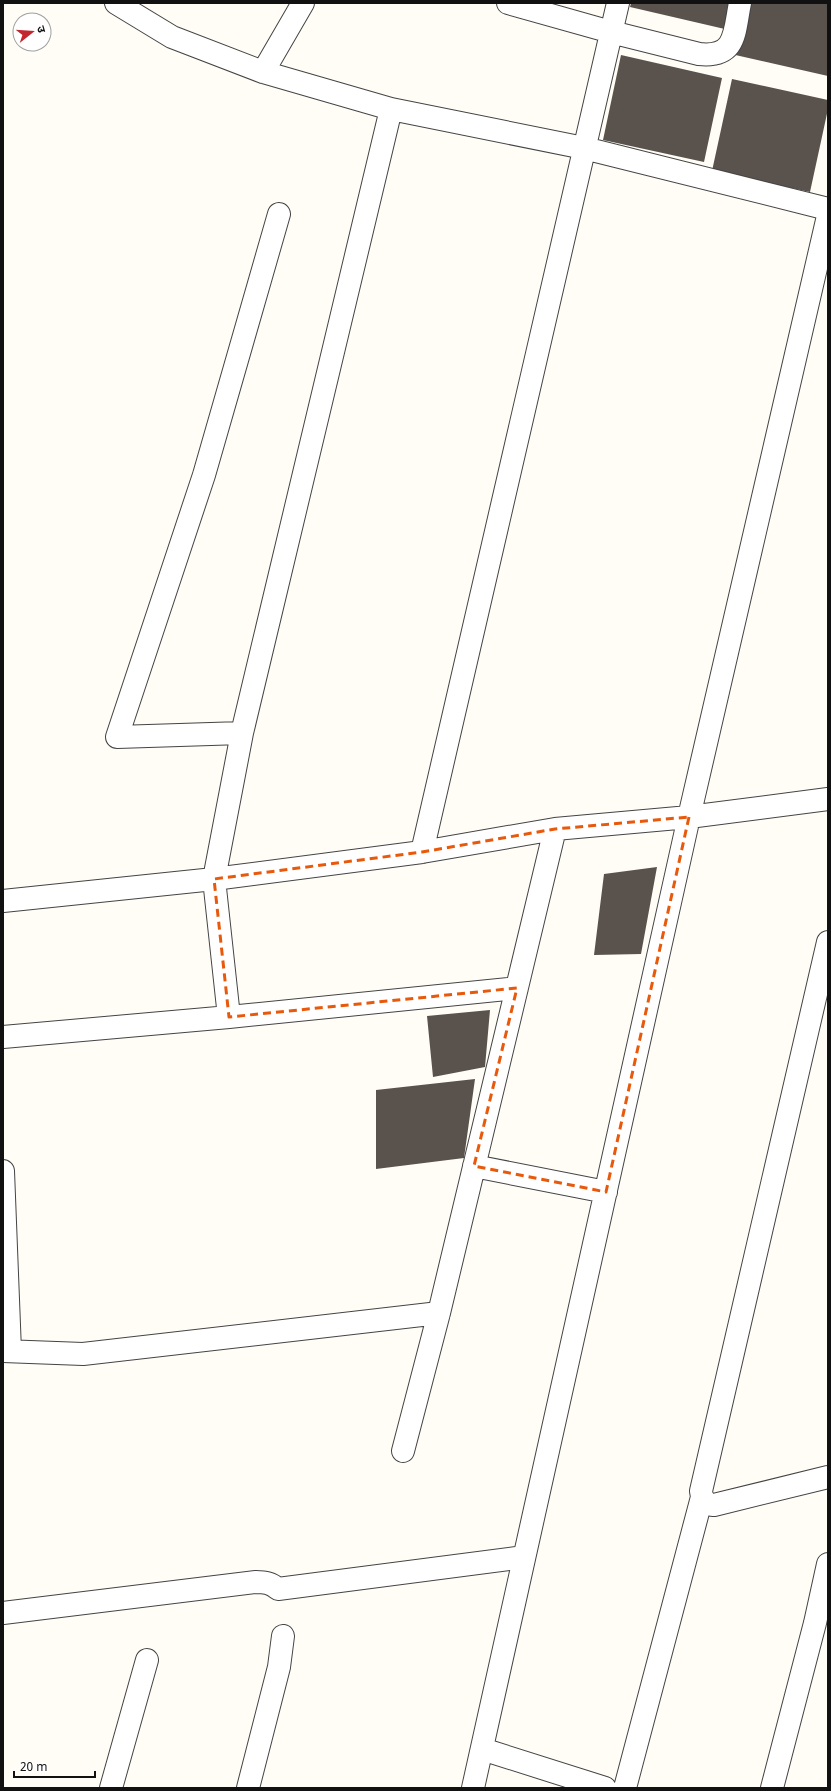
<svg xmlns="http://www.w3.org/2000/svg" width="831" height="1791" viewBox="0 0 831 1791" font-family="Georgia,'Noto Sans Devanagari',serif">
	<style>
		.building { fill: #5a524d }
		.lines { fill: none; stroke-linecap: round; stroke-linejoin: round }
		.minor-casing { stroke: #444; stroke-width: 24 }
		.minor { stroke: #fff; stroke-width: 22 }
		.marked { fill: none; stroke: #e8590c; stroke-width: 3; stroke-dasharray: 8 5; stroke-linejoin: round }
	</style>
	<rect width="100%" height="100%" fill="#fffdf5"/>
	<path class="building" d="M631,3H735L729,30L630,7Z
		M743,3H828V76L731,54Z
		M621,55L722,78L704,162L603,140Z
		M732,79L828,100V109L810,192L712,171Z
		M657,867L641,954L594,955L604,874Z
		M490,1010L485,1067L433,1077L427,1016Z
		M475,1079L464,1158L376,1169V1090Z"/>
	<g class="lines">
		<g class="minor-casing">
			<path id="minor" d="M116,3L172,37L263,72L391,109L584,148L828,209
				M508,3L611,32L699,54C737,58 734,32 740,3
				M263,72L303,3
				M242,733L117,737L204,475L279,214
				M422,852L618,3
				M3,901L214,879L422,852L555,829L689,817L828,799
				M828,942L701,1491L702,1497L707,1504L714,1505L828,1477
				M229,1017L214,879L242,733L391,109
				M3,1037L229,1017L517,988
				M474,1166L606,1192
				M3,1171L10,1351
				M3,1351L83,1354L439,1313
				M403,1451L439,1313L555,829
				M3,1613L256,1582C265,1582 271,1583 278,1589L524,1557
				M482,1749L605,1788
				M111,1788L147,1660
				M248,1788L279,1667L283,1636
				M473,1788L689,817L828,216
				M625,1788L702,1497
				M772,1788L815,1623L828,1564"/>
		</g>
		<use href="#minor" class="minor"/>
	</g>
	<path class="marked" d="M689,817L606,1192L474,1166L517,988L229,1017L214,879L422,852L555,829Z"/>
	<rect width="831" height="1791" fill="none" stroke="#111111" stroke-width="8"/>
	<g transform="translate(32 32) rotate(73)"><circle r="19" fill="#ffffff" stroke="#a0a0a0"/>
	<path d="M0-3L7 15L0 10L-7 15Z" fill="#c4262e"/>
	<text y="-6" font-size="11" font-weight="bold" text-anchor="middle" fill="#111111">उ</text>
	</g>
	<path d="M14 1771v6h81v-6" fill="none" stroke="#111111" stroke-width="2"/>
	<text x="20" y="1771" font-size="12" fill="#111111" stroke="#ffffff" stroke-width="3" paint-order="stroke">20 m</text>
</svg>
